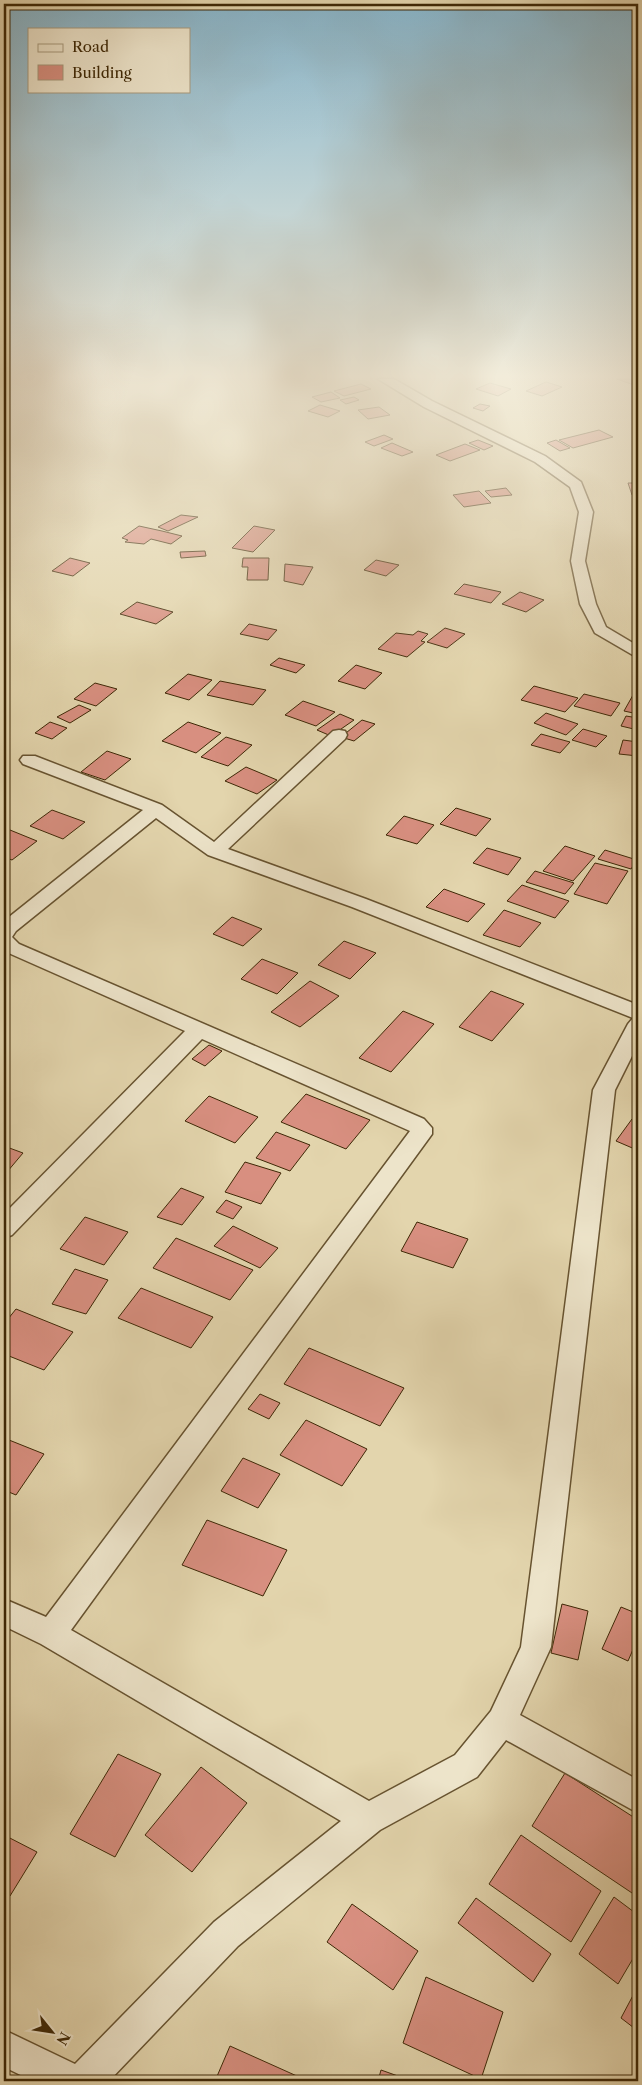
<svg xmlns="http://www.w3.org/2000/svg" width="642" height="2085" viewBox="0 0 642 2085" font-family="'Libre Caslon Text',serif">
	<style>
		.building { fill: #d88f80; stroke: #3e2806 }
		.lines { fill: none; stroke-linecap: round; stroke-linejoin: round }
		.minor-casing { stroke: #675330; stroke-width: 3 }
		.minor { fill: #ede4ca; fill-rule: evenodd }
	</style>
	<rect width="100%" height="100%" fill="#e3d5ad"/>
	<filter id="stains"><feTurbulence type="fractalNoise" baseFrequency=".004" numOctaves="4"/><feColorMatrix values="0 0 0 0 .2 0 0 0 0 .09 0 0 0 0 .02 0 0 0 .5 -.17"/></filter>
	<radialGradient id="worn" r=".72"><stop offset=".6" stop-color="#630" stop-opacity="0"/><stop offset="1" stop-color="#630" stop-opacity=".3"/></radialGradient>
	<path class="building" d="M617,379H638V383L634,385Z
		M546,382L562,387L542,396L526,391Z
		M490,383L511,389L498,396L476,389Z
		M361,384L371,389L344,396L334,391Z
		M331,392L340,398L321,402L312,397Z
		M354,397L359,400L346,404L340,400Z
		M480,404L490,406L483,411L473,408Z
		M320,405L340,411L328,417L308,411Z
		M379,407L390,415L368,419L358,410Z
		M599,430L613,437L573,448L559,440Z
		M384,435L393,439L374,446L365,442Z
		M478,440L493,446L484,450L469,443Z
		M556,440L570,448L560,451L547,443Z
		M392,443L413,452L402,456L381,448Z
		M465,444L480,450L450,461L436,455Z
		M628,483H638V495H632Z
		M506,488L512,495L491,497L485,491Z
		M479,491L491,503L464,507L453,495Z
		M181,515L198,517L168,531L158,527Z
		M139,526L162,531L182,536L171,544L151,539L144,544L125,542L128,540L122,538Z
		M254,526L275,530L253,552L232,548Z
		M205,551L206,556L181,558L180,552Z
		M70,558L90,563L73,576L52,571Z
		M243,558H269L268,580H247L248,567H242Z
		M376,560L399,565L386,576L364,570Z
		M285,564L313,567L303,585L284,581Z
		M464,584L501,592L491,603L454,594Z
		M520,592L544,600L526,612L502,604Z
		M137,602L173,612L156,624L120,614Z
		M249,624L277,630L268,640L240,634Z
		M445,628L465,634L447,648L427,642Z
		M418,631L428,634L421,641L425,642L407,657L378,649L396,633L413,635Z
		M279,658L305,665L296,673L270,665Z
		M356,665L382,673L365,689L338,681Z
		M188,674L212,680L189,700L165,693Z
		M220,681L266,690L253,705L207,695Z
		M95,683L117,689L96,706L74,699Z
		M534,686L578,698L565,712L521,700Z
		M584,694L620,703L611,716L574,706Z
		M633,695L638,696V714L624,711Z
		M303,701L335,712L316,726L285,715Z
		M79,705L91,710L70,723L57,717Z
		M546,713L578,724L566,735L534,723Z
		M340,714L354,720L331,736L317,730Z
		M626,716L638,718V730L621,726Z
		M362,720L375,724L354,741L341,737Z
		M50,722L67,728L52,739L35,733Z
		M188,722L221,733L196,753L162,741Z
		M583,729L607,736L596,747L572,740Z
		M541,734L570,742L560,753L531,745Z
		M226,737L252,745L228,766L201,757Z
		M623,740L638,742V756L619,754Z
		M107,751L131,759L105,780L81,772Z
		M246,767L277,780L257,794L225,781Z
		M456,808L491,819L476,836L440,824Z
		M52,810L85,822L63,839L30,826Z
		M404,816L434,825L417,844L386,835Z
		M10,830L37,841L12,860L4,857V835Z
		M565,846L595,856L573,881L543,871Z
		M487,848L521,858L508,875L473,863Z
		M605,850L637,860L631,869L598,859Z
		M595,863L628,871L607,904L574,894Z
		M535,871L574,883L565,894L526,882Z
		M522,885L569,901L555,918L507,901Z
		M444,889L485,904L468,922L426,907Z
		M504,910L541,923L520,947L483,935Z
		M232,917L262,929L243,946L213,934Z
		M344,941L376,953L350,979L318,965Z
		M262,959L298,973L277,994L241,979Z
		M310,981L339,996L300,1027L271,1012Z
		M491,991L524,1004L492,1041L459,1027Z
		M403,1011L434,1024L391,1072L359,1058Z
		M209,1045L222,1051L205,1066L192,1059Z
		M306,1094L370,1120L346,1149L281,1122Z
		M209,1096L258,1117L235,1143L185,1121Z
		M632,1119L638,1122L637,1150L616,1141Z
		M276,1132L310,1145L290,1171L256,1158Z
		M4,1146L23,1153L7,1172L4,1171Z
		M245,1162L281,1173L261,1204L225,1192Z
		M181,1188L204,1197L182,1225L157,1217Z
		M226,1200L242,1207L233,1219L216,1212Z
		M85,1217L128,1232L104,1265L60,1249Z
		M417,1222L468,1239L453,1268L401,1251Z
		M233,1226L278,1248L260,1268L214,1246Z
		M176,1238L253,1270L230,1300L153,1268Z
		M75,1269L108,1280L86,1314L52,1304Z
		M141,1288L213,1317L191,1348L118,1318Z
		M16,1309L73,1332L44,1370L4,1354V1324Z
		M309,1348L404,1388L380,1426L284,1384Z
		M260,1394L280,1403L269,1419L248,1409Z
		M306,1420L367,1449L342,1486L280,1455Z
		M4,1438L44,1454L16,1495L4,1490Z
		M243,1458L280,1474L258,1508L221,1491Z
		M207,1520L287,1550L263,1596L182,1565Z
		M562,1604L588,1611L578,1660L551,1653Z
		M621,1607L638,1614V1638L628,1661L602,1649Z
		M118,1754L161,1774L115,1857L70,1834Z
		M201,1767L247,1803L192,1872L145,1835Z
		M565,1773L638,1820V1897L532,1826Z
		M4,1835L37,1852L10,1896L4,1893Z
		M521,1835L601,1891L571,1942L489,1884Z
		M614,1897L638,1915V1950L618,1984L579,1954Z
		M476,1898L551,1954L533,1982L458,1923Z
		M352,1904L418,1951L393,1990L327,1942Z
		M426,1977L503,2012L481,2079L403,2043Z
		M638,1986V2031L621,2018Z
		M230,2046L308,2081H215Z
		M381,2070L412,2081H378Z"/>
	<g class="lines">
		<g class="minor-casing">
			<path id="minor" d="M378,379H394L432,401L545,456L581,482L593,512L585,561L596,604L606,627L638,646V658L595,633L580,604L571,561L579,512L570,487L535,462L424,407Z
				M339,730L345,731L347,735L345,739L228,849L366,899L638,1005V1044L615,1090L551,1647L520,1715L638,1780V1813L506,1740L477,1777L380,1830L238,1946L109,2081H33L4,2067V2030L75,2064L214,1922L341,1821L41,1644L4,1626V1599L46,1617L410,1131L202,1039L12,1235L4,1238V1214L185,1031L4,951V921L143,810L23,764L20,760L23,756H35L162,805L214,842L333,731ZM156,818L208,855L352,907L633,1018L628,1024L593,1090L521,1647L491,1711L455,1755L369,1801L71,1630L432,1134V1128L424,1119L19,944L12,937L16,931Z"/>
		</g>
		<use href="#minor" class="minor"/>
	</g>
	<linearGradient id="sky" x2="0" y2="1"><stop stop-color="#87b6cd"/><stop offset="0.56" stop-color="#f2ecda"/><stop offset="1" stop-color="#f2ecda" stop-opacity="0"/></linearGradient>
	<rect width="642" height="671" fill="url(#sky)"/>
	<rect width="642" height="2085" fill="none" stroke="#e3d5ad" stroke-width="20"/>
	<rect x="5" y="5" width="632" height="2075" fill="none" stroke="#3e2806" stroke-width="2.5"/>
	<rect x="10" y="10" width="622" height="2065" fill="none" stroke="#3e2806"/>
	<rect x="28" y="28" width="162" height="65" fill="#ede4ca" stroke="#a7997c"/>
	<rect x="38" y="44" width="25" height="8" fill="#ede4ca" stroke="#a7997c"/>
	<text x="72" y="52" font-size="15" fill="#3e2806">Road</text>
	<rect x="38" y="65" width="25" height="15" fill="#d88f80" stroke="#a7997c"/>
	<text x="72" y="78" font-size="15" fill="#3e2806">Building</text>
	<g transform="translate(52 2032) rotate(120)" stroke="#ede4ca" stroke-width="4" paint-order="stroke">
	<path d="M0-4L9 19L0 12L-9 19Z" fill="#3e2806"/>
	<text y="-8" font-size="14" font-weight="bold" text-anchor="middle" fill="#3e2806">N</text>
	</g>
	<rect width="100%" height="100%" filter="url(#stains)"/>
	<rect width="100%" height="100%" fill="url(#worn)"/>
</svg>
